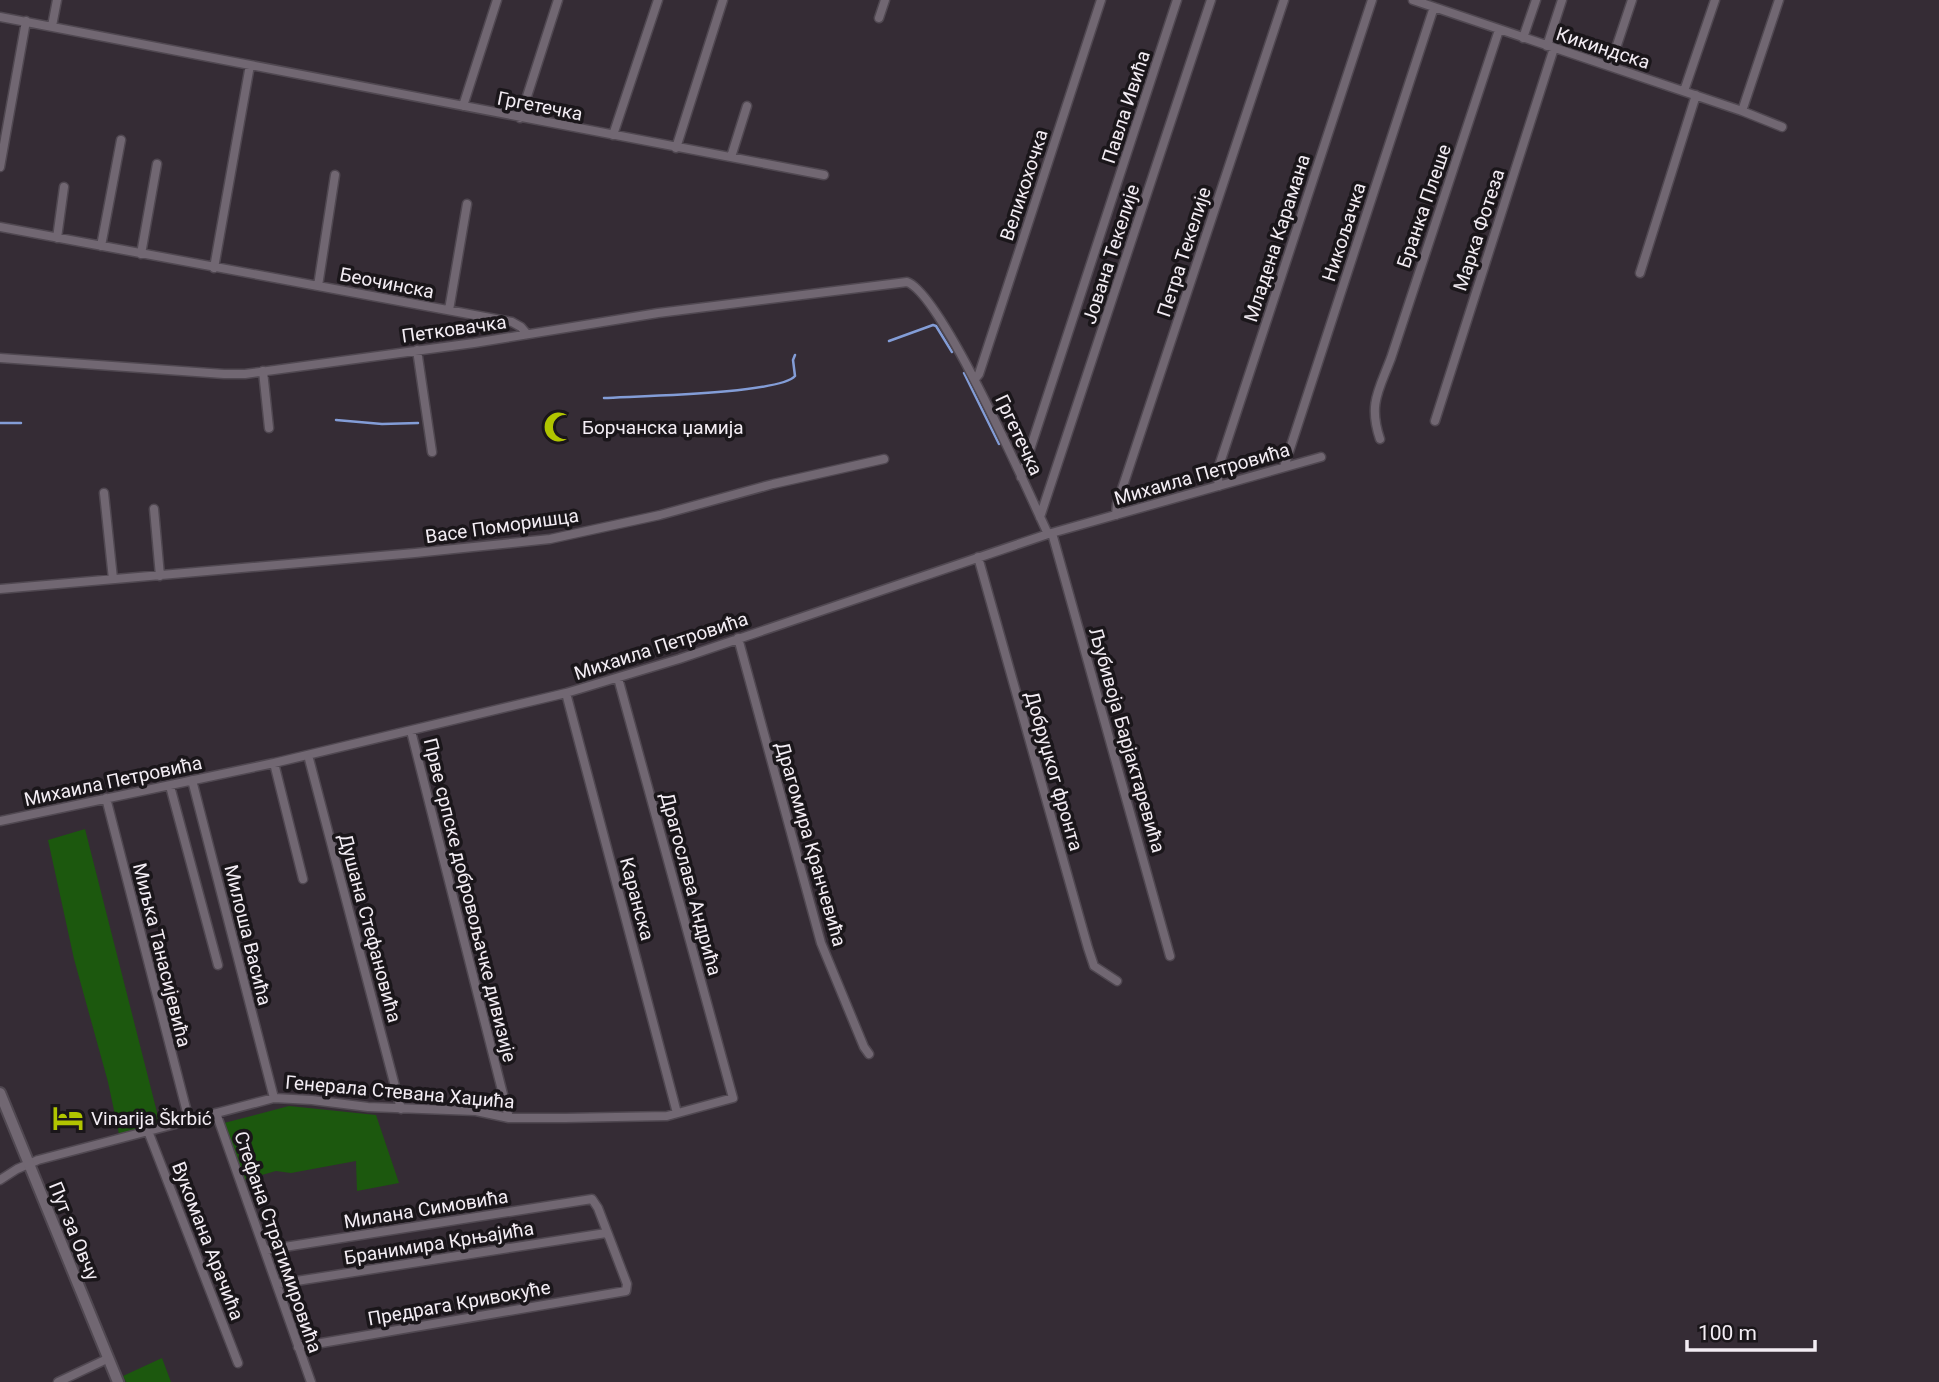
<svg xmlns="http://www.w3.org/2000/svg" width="1939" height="1382" viewBox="0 0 1939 1382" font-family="Roboto,sans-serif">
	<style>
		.green { fill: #1c580e }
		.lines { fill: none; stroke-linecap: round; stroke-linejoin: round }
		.stream { stroke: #839dd7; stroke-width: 2.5 }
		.street-casing { stroke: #504851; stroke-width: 11 }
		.secondary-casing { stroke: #504851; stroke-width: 14 }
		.street { stroke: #716772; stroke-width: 8 }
		.secondary { stroke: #716772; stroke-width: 10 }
		.labels { text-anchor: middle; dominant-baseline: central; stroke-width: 7; stroke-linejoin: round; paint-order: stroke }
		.street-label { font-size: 19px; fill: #f3edf4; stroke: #1a161a }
		.poi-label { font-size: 19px; fill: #f3edf4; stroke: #1a161a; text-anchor: start }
	</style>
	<rect width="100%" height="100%" fill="#352c35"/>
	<path class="green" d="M85,829L160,1124L119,1134L108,1082L74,959L48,840Z
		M289,1106L376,1115L399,1183L357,1191L356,1161L291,1173L276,1171L244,1180L224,1123Z
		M162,1358L171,1382H126L123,1376Z"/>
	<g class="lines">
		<path class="stream" d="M889,341L933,325L936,326L952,352
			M964,373L999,444
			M604,398C636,396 779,394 795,376L793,360L795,355
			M336,420L382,424L418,423
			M0,423H21"/>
		<g class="street-casing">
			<path id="street" d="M1413,0L1742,111L1782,127
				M0,17L824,175
				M879,18L885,0
				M52,26L57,0
				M1523,38L1536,0
				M1547,46L1562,0
				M1610,66L1632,0
				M1684,91L1715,0
				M463,106L497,0
				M1742,111L1779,0
				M520,118L558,0
				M613,135L658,0
				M676,148L723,0
				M731,157L747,106
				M0,167L26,21
				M0,227L512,322L521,327L527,334
				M57,238L64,187
				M101,246L121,140
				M141,254L157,164
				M214,268L250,65
				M1640,273L1696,95
				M318,286L335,175
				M449,310L467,204
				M417,350L432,452
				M0,358L224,374H245L474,343L658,313L907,282C942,294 1028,492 1048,534
				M263,371L269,428
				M975,379L979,374L1101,0
				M1435,421L1554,48
				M1380,439C1368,404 1379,390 1391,358L1499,30
				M1284,467L1434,7
				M1021,477L1177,0
				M1219,486L1217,472L1372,0
				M104,493L113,579
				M154,509L160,576
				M1116,515L1117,504L1284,0
				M1040,517L1211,0
				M1052,533L1170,956
				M978,557L1088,948L1094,966L1117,981
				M0,589L415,553L550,539L660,515L773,484L884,459
				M738,638L821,943L864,1047L869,1054
				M566,693L677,1113
				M411,731L509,1118
				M308,755L401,1109
				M274,763L303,879
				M192,780L274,1098
				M170,786L218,965
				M106,798L189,1120
				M0,821L274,763L566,693L679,659L1048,534L1321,457
				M216,1113L311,1382
				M148,1131L238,1363
				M0,1180L17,1169L38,1160L274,1098L312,1100L368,1107L476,1111L509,1118H565L667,1116L733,1098L618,678
				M265,1250L592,1199L598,1208L627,1284L626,1291L298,1347
				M277,1284L606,1233
				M58,1382L107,1359"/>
		</g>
		<g class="secondary-casing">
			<path id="secondary" d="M0,1093L118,1382"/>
		</g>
		<use href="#street" class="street"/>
		<use href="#secondary" class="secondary"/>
	</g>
	<defs>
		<g id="mosque-bare" transform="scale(2.415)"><path d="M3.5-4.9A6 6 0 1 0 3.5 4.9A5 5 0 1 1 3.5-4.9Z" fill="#b1c500" stroke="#1a161a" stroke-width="2.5" paint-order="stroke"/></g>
		<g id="hotel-bare" transform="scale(2.415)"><path d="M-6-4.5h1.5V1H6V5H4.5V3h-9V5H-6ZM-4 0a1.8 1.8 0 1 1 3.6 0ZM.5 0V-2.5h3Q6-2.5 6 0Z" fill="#b1c500" stroke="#1a161a" stroke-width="2.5" paint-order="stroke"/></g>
	</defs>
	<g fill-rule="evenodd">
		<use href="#mosque-bare" x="559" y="427"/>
		<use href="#hotel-bare" x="68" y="1118"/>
	</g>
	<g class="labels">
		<g class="street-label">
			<text transform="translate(1603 48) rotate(18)">Кикиндска</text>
			<text transform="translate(540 106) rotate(11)">Гргетечка</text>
			<text transform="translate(1126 107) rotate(-72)">Павла Ивића</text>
			<text transform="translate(1024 185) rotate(-72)">Великохочка</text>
			<text transform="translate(1424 206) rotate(-71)">Бранка Плеше</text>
			<text transform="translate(1479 230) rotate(-72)">Марка Фотеза</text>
			<text transform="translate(1344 232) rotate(-72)">Никољачка</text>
			<text transform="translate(1277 238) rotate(-72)">Младена Карамана</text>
			<text transform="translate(1184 252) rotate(-72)">Петра Текелије</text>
			<text transform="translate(1111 254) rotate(-72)">Јована Текелије</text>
			<text transform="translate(387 283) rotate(11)">Беочинска</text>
			<text transform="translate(454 329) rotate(-8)">Петковачка</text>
			<text transform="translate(1019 435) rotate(65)">Гргетечка</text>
			<text transform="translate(1202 474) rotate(-16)">Михаила Петровића</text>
			<text transform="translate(502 526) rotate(-8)">Васе Поморишца</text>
			<text transform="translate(661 646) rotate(-18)">Михаила Петровића</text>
			<text transform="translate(1127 740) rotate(74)">Љубивоја Барјактаревића</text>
			<text transform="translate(1054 771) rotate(74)">Добруџког фронта</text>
			<text transform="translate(113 781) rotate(-12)">Михаила Петровића</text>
			<text transform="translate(811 844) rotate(74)">Драгомира Кранчевића</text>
			<text transform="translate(691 884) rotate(75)">Драгослава Андрића</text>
			<text transform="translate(637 899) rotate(75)">Каранска</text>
			<text transform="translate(470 900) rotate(76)">Прве српске добровољачке дивизије</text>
			<text transform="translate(370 928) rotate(75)">Душана Стефановића</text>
			<text transform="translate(248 935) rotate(76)">Милоша Васића</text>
			<text transform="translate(162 955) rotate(76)">Миљка Танасијевића</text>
			<text transform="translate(400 1092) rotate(5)">Генерала Стевана Хаџића</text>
			<text transform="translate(426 1209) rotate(-9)">Милана Симовића</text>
			<text transform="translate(74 1231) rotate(68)">Пут за Овчу</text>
			<text transform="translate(208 1241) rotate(69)">Вукомана Арачића</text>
			<text transform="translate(278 1242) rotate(71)">Стефана Стратимировића</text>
			<text transform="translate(439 1243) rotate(-9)">Бранимира Крњајића</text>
			<text transform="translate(459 1303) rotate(-10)">Предрага Кривокуће</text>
		</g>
		<g class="poi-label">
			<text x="582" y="427">Борчанска џамија</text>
			<text x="91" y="1118">Vinarija Škrbić</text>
		</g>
	</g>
	<path d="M1687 1340v10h128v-10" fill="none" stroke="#f3edf4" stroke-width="3.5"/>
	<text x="1698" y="1340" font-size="21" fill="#f3edf4" stroke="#1a161a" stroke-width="5" paint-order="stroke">100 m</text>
</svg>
